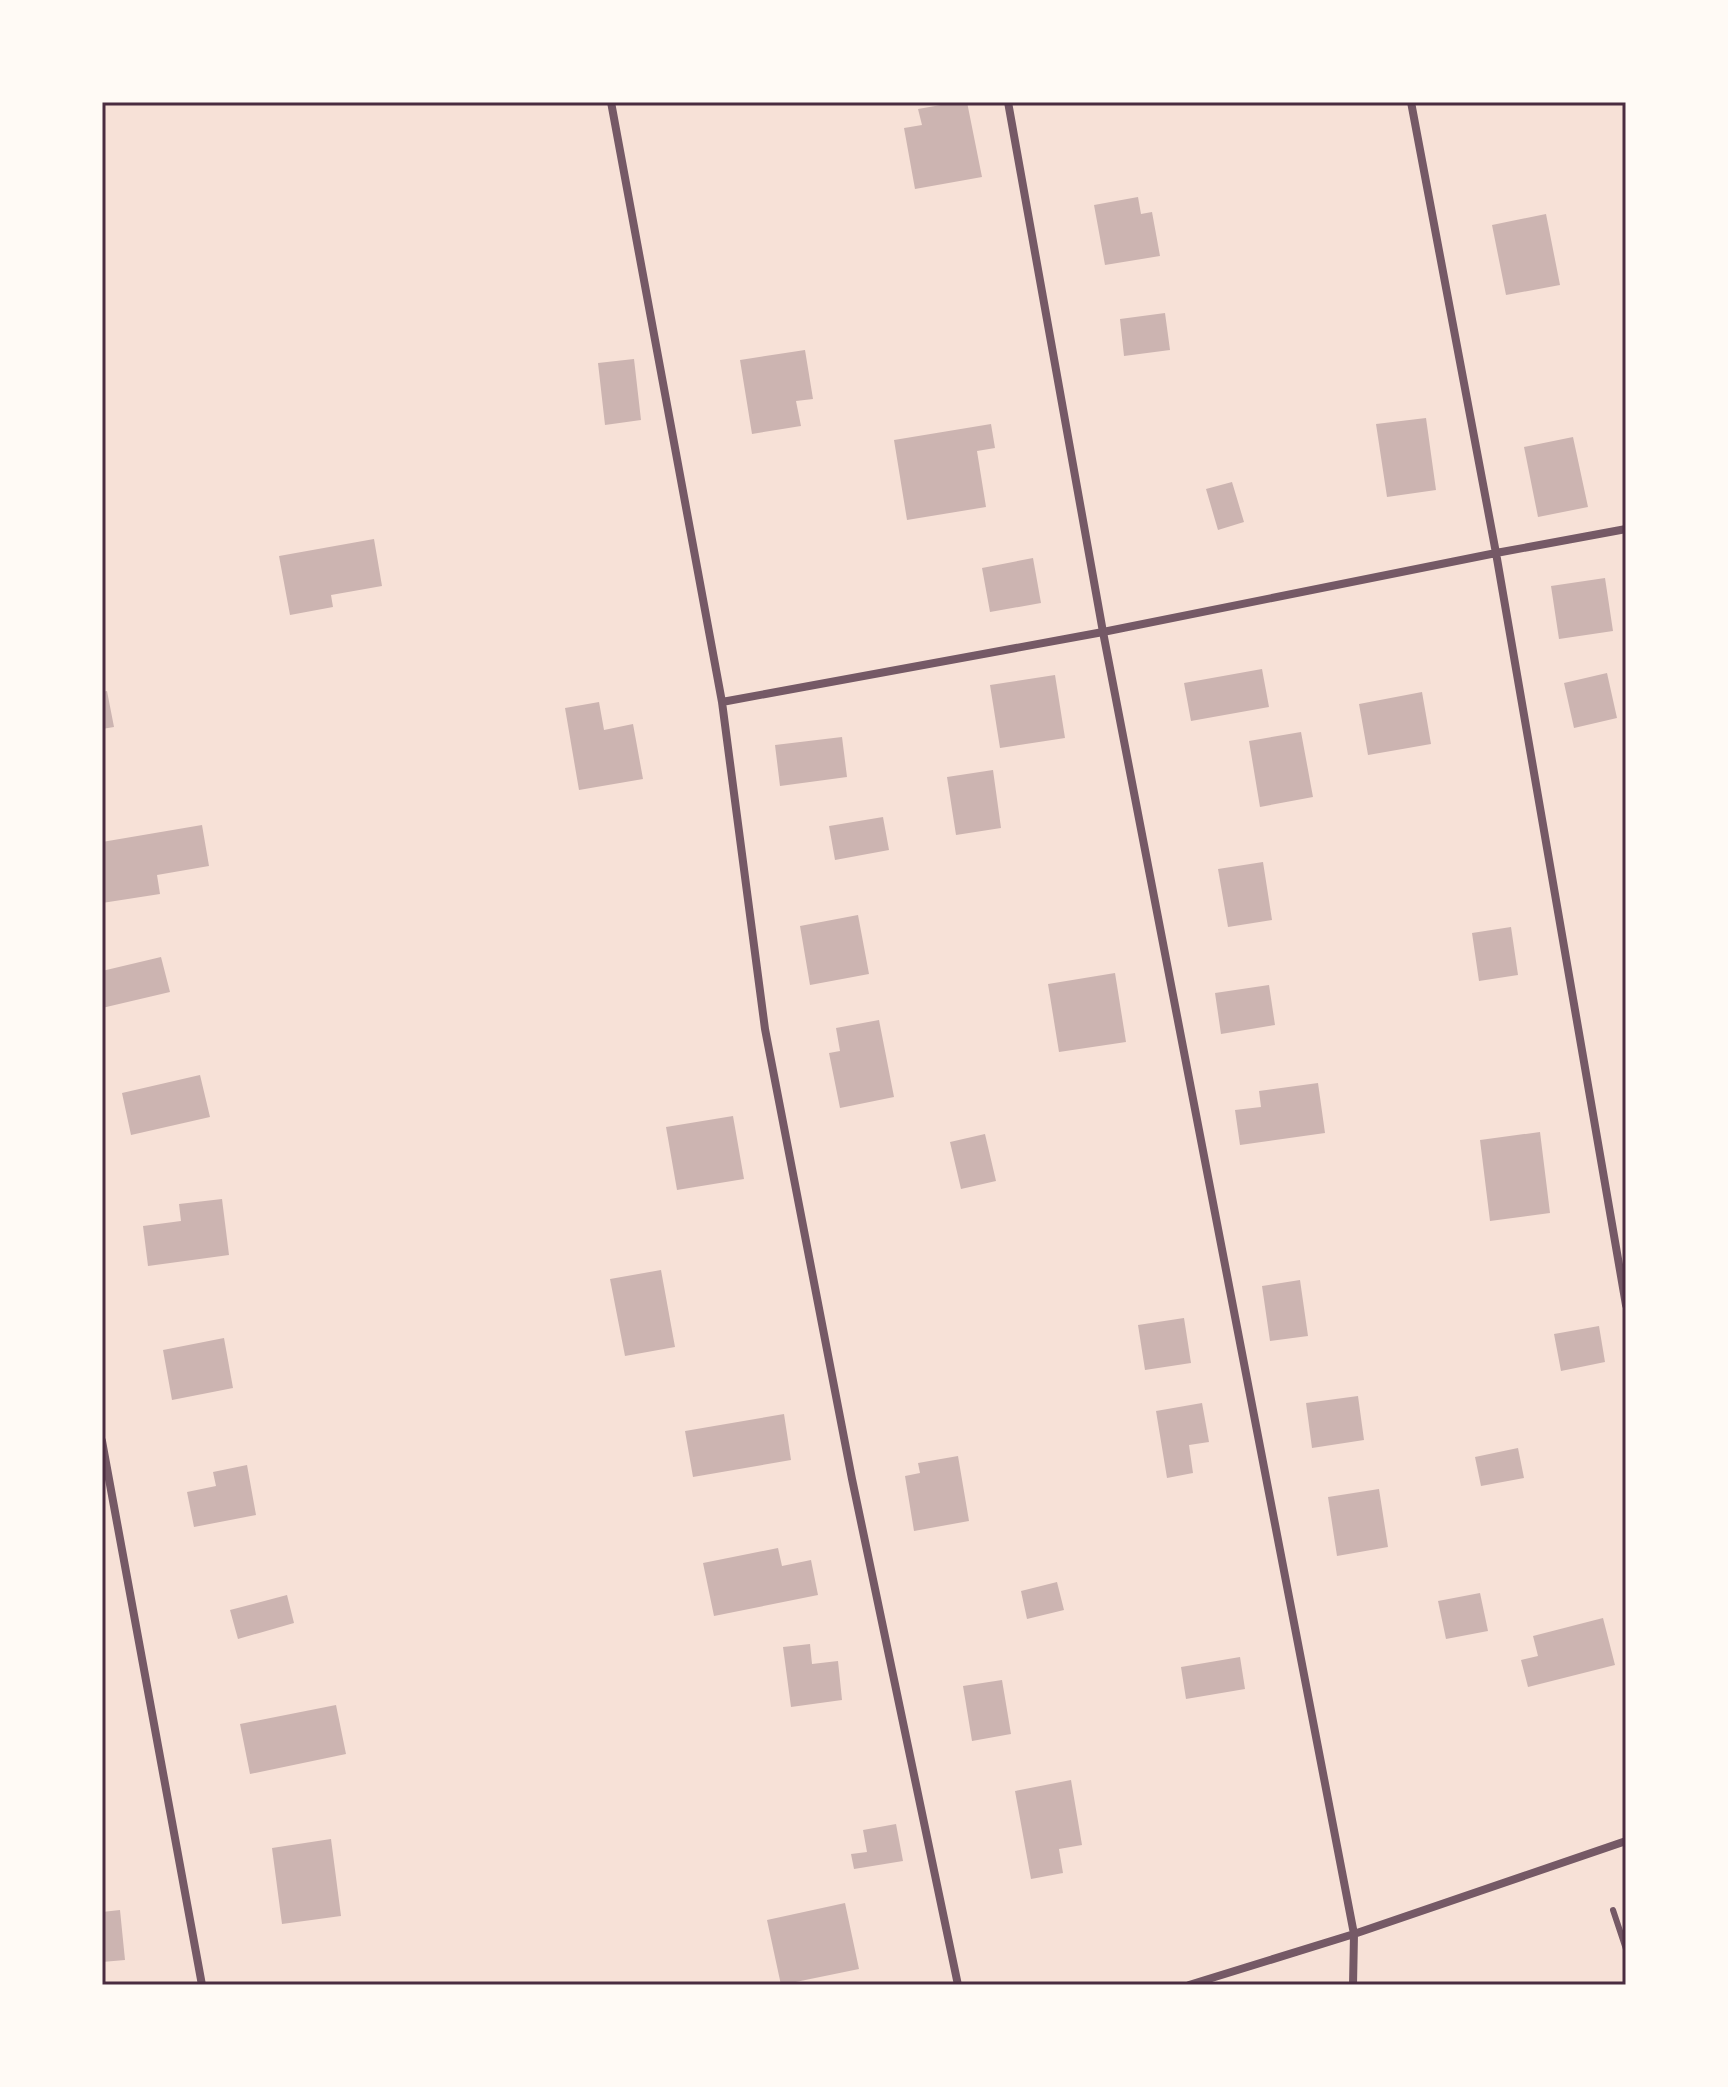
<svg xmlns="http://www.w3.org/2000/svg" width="1728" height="2087" viewBox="0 0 1728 2087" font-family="Montserrat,sans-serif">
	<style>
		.building { fill: #ccb4b1 }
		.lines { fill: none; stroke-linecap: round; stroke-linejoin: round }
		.service { stroke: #755966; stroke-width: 6 }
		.minor { stroke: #755966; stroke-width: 8 }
		.neatline { fill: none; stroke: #4a2c40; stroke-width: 3 }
	</style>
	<rect width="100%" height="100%" fill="#f7e1d7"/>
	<path class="building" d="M958,102H967L982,177L915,189L904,128L922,125L918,109Z
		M1138,197L1141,214L1152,212L1160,256L1105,265L1094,205Z
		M1546,214L1560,285L1506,295L1492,225Z
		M1165,313L1170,350L1124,356L1120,319Z
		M805,350L813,399L796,401L801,426L752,434L740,360Z
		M634,359L641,420L605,425L598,363Z
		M1426,418L1436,490L1387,497L1376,424Z
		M991,424L995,448L977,451L986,507L907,520L894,440Z
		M1573,437L1588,507L1538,517L1524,447Z
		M1232,482L1244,522L1218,530L1206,489Z
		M374,539L382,586L331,595L333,607L290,615L279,556Z
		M1033,558L1041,603L990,612L982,568Z
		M1605,578L1613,631L1559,639L1551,586Z
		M1262,669L1269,707L1191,721L1184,683Z
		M1607,673L1617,718L1574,728L1564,683Z
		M1055,675L1065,738L1000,748L990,685Z
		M107,691L114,727L102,729V692Z
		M1422,692L1431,744L1368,755L1359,704Z
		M599,702L604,730L633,724L643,779L579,790L565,708Z
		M1301,732L1313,797L1260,807L1249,741Z
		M842,737L847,777L780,786L775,745Z
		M993,770L1001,828L956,835L947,777Z
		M883,817L889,850L835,860L829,826Z
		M202,825L209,866L157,875L160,894L102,903V842Z
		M1263,862L1272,920L1228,927L1218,869Z
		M858,915L869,974L810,985L800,926Z
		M1511,927L1518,975L1479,981L1472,933Z
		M161,957L170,992L102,1008V971Z
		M1115,973L1126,1042L1059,1052L1048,984Z
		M1269,985L1275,1025L1221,1034L1215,993Z
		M879,1020L894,1097L840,1108L829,1053L840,1051L836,1028Z
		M200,1075L210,1117L131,1135L122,1093Z
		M1318,1083L1325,1133L1240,1145L1235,1110L1261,1107L1259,1091Z
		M733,1116L744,1179L677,1190L666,1127Z
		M1540,1132L1550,1213L1490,1221L1480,1140Z
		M985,1134L996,1181L961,1189L950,1142Z
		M222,1199L229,1255L148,1266L143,1226L181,1221L179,1204Z
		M661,1270L675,1347L625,1356L610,1279Z
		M1300,1280L1308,1336L1270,1341L1262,1286Z
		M1184,1318L1191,1363L1145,1370L1138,1325Z
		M1599,1326L1605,1362L1561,1371L1554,1334Z
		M224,1338L233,1388L172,1400L163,1350Z
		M1358,1396L1364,1440L1312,1448L1306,1403Z
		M1202,1403L1209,1442L1189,1445L1193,1473L1167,1478L1156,1411Z
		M784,1414L791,1460L693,1477L685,1431Z
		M1518,1448L1524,1478L1481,1486L1475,1457Z
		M958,1456L969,1521L914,1531L905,1476L920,1473L918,1463Z
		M247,1465L256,1515L194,1527L187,1492L216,1486L213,1472Z
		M1379,1489L1388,1547L1337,1556L1328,1497Z
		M778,1548L782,1566L811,1560L818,1595L714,1616L703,1563Z
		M1057,1582L1064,1610L1027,1619L1021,1591Z
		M1480,1593L1488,1631L1446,1639L1438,1601Z
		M287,1595L294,1623L238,1639L230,1610Z
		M1603,1618L1615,1665L1528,1687L1521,1660L1538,1656L1533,1636Z
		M810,1644L812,1664L838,1661L842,1700L791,1707L783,1647Z
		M1240,1657L1245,1689L1186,1699L1181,1667Z
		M1002,1680L1011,1734L972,1741L963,1686Z
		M336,1705L346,1754L250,1774L240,1724Z
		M1071,1780L1082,1845L1059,1849L1063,1873L1031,1879L1015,1791Z
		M896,1824L903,1861L854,1869L851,1854L867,1852L863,1830Z
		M331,1839L341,1916L282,1924L272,1848Z
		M845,1903L859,1969L781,1985L767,1920Z
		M120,1910L125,1960L102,1962V1912Z"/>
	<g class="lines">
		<path class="service" d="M1613,1910L1626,1949"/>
		<path class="minor" d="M611,102L722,702L765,1029L852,1479L958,1985
			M1008,102L1103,632L1354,1934L1353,1985
			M1411,102L1496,553L1626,1305
			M722,702L1103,632L1496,553L1626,529
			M102,1441L202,1985
			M1189,1985L1354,1934L1626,1841"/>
	</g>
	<rect width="1728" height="2087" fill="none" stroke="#fffaf5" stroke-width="208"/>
	<rect x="104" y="104" width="1520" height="1879" class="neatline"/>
</svg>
